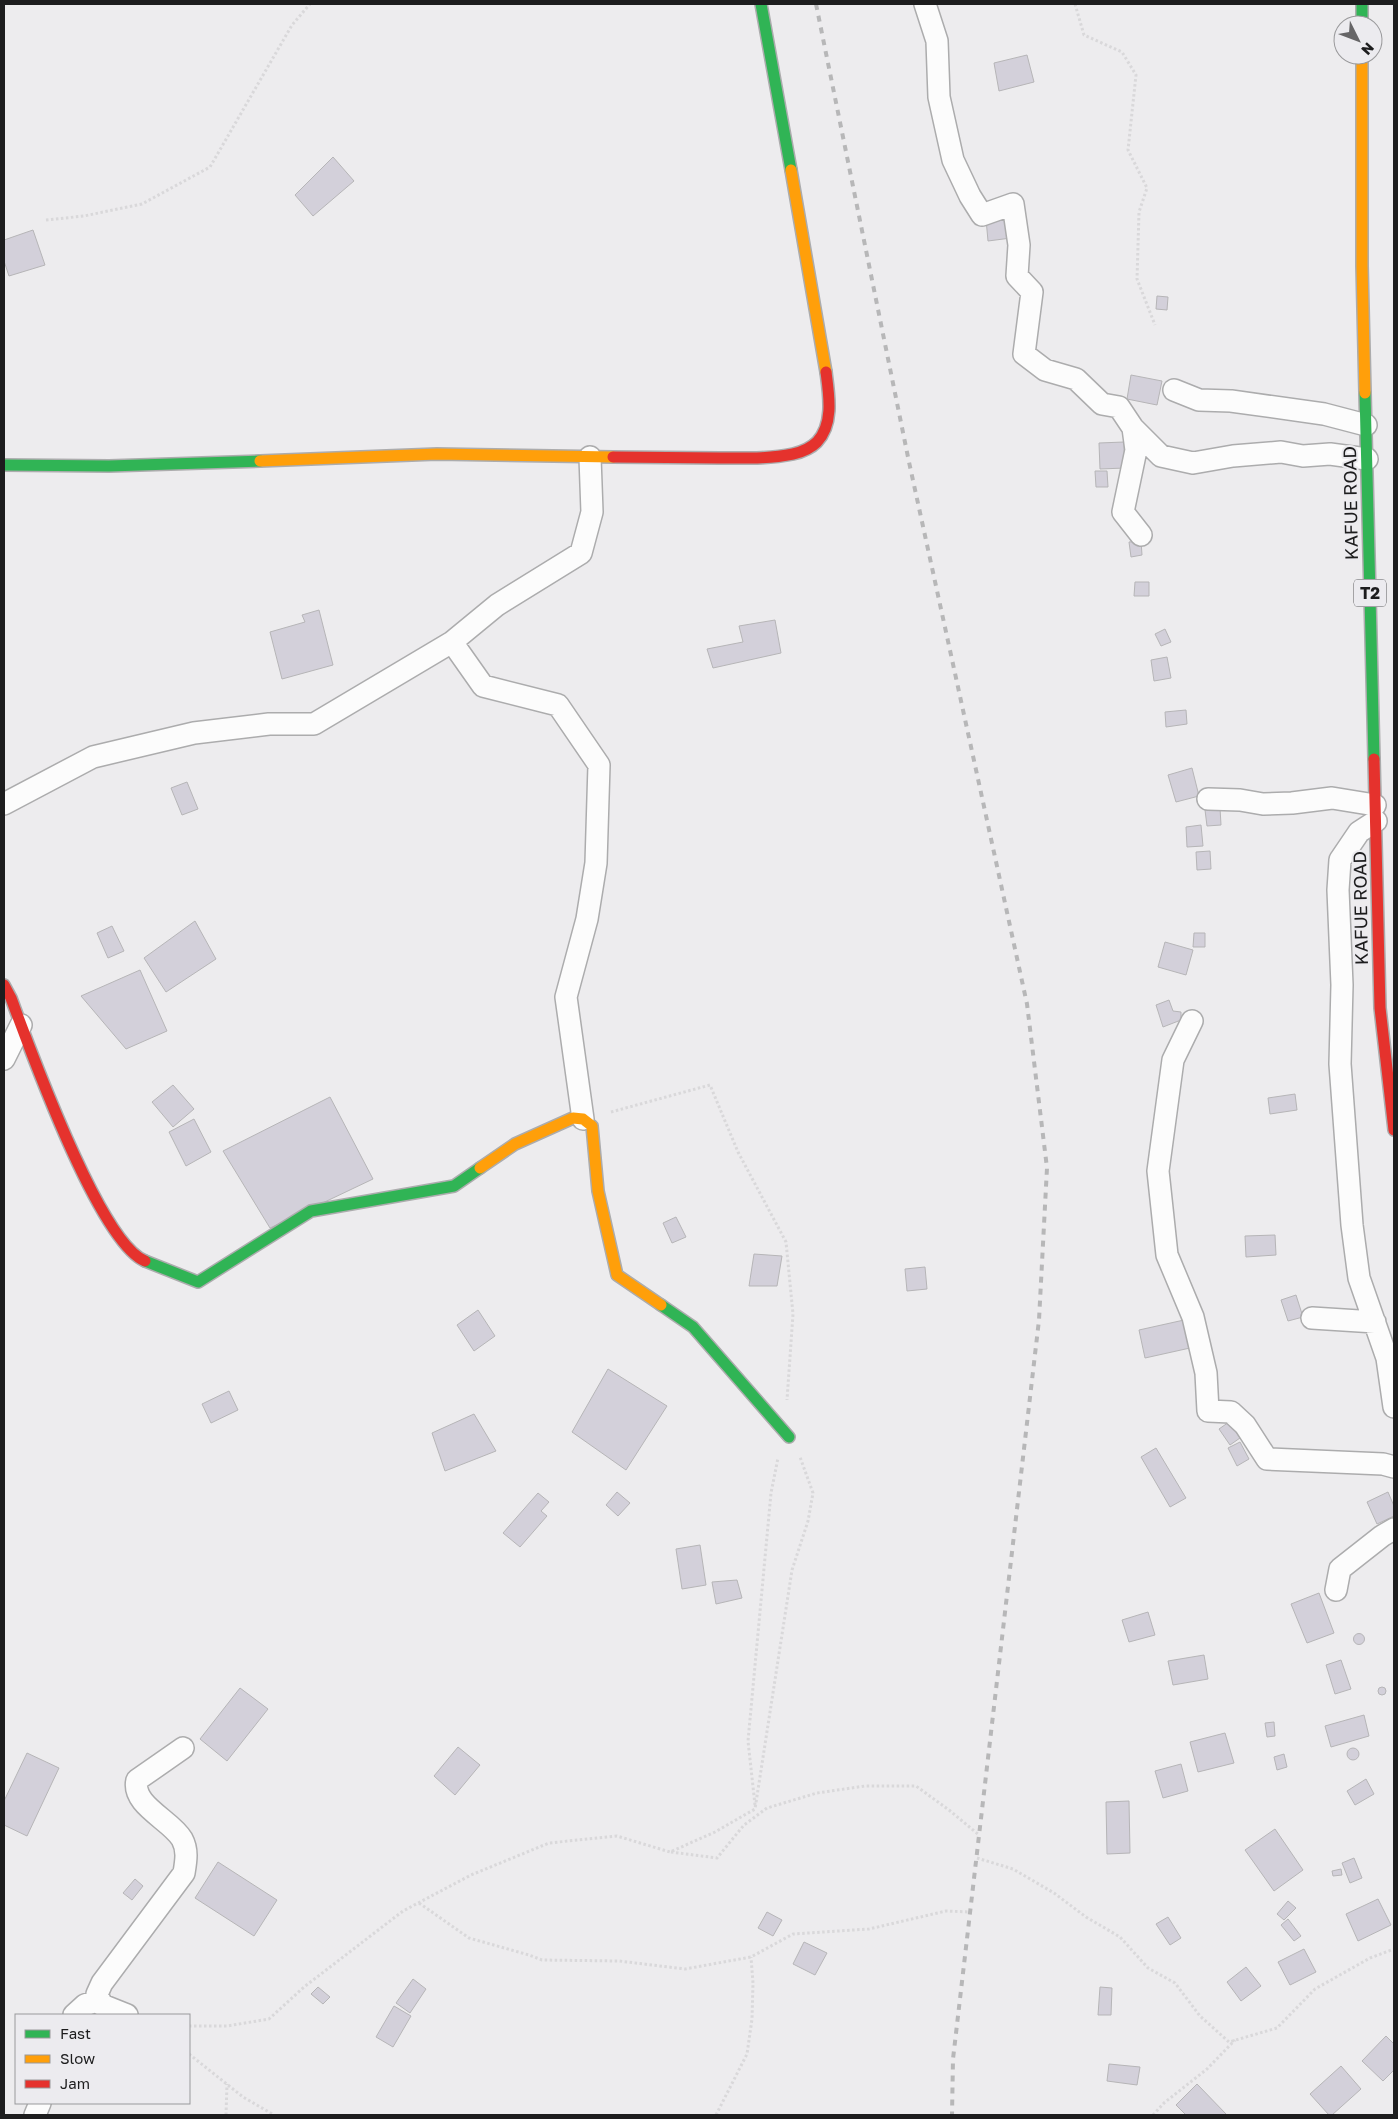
<svg xmlns="http://www.w3.org/2000/svg" width="1398" height="2119" viewBox="0 0 1398 2119" font-family="'Golos Text',sans-serif">
	<style>
		.building { fill: #d3d0da; stroke: #b6b5b7 }
		.lines { fill: none; stroke-linecap: round; stroke-linejoin: round }
		.street-casing { stroke: #acacad; stroke-width: 24 }
		.fast-casing { stroke: #acacad; stroke-width: 14 }
		.slow-casing { stroke: #acacad; stroke-width: 14 }
		.jam-casing { stroke: #acacad; stroke-width: 14 }
		.path { stroke: #d9d8da; stroke-width: 3; stroke-dasharray: 2.5 2.5; stroke-linecap: butt }
		.street { stroke: #fcfcfc; stroke-width: 21 }
		.fast { stroke: #30b455; stroke-width: 11 }
		.slow { stroke: #ff9f0a; stroke-width: 11 }
		.jam { stroke: #e5322d; stroke-width: 11 }
		.rail { stroke: #b7b7b8; stroke-width: 4; stroke-dasharray: 6 6; stroke-linecap: butt }
		.labels { text-anchor: middle; dominant-baseline: central; stroke-width: 4; stroke-linejoin: round; paint-order: stroke }
		.shield { fill: #ecebef; stroke: #5b5b5d; stroke-width: 1 }
		.shield-label { font-size: 16px; font-weight: bold; fill: #1d1d1e }
		.street-label { font-size: 18px; fill: #1d1d1e; stroke: #ecebef }
	</style>
	<rect width="100%" height="100%" fill="#edecee"/>
	<path class="building" d="M1027,55L1034,82L999,91L994,63Z
		M333,157L354,181L313,216L295,195Z
		M1009,217L1011,238L988,241L986,219Z
		M33,230L45,265L9,276L4,261V240Z
		M1157,296L1168,297L1167,310L1156,309Z
		M1131,375L1162,381L1157,405L1127,399Z
		M1124,442L1125,468L1100,469L1099,443Z
		M1095,471H1107L1108,487H1096Z
		M1141,541L1142,555L1131,557L1129,542Z
		M1135,582H1149V596H1134Z
		M319,610L333,665L282,679L270,632L305,622L302,615Z
		M775,620L781,653L713,668L707,649L743,642L739,626Z
		M1165,629L1171,642L1161,646L1155,634Z
		M1167,657L1171,678L1154,681L1151,660Z
		M1186,710L1187,724L1166,727L1165,712Z
		M1192,768L1199,796L1176,802L1168,775Z
		M187,782L198,809L182,815L171,788Z
		M1220,808L1221,825L1207,826L1205,810Z
		M1201,825L1203,846L1187,847L1186,827Z
		M1210,851L1211,869L1197,870L1196,852Z
		M195,921L216,959L166,992L144,958Z
		M112,926L124,951L108,958L97,933Z
		M1194,933H1205V947H1193Z
		M1165,942L1193,950L1186,975L1158,967Z
		M140,970L167,1031L126,1049L81,996Z
		M1169,1000L1173,1011L1181,1012V1020L1163,1027L1156,1005Z
		M173,1085L194,1109L173,1127L152,1102Z
		M1295,1094L1297,1110L1270,1114L1268,1098Z
		M330,1097L373,1179L270,1228L223,1151Z
		M194,1119L211,1152L186,1166L169,1132Z
		M676,1217L686,1237L672,1243L663,1223Z
		M1275,1235L1276,1255L1246,1257L1245,1236Z
		M754,1254L782,1256L777,1286H749Z
		M925,1267L927,1289L907,1291L905,1269Z
		M1296,1295L1303,1317L1288,1321L1281,1300Z
		M478,1310L495,1336L474,1351L457,1325Z
		M1184,1320L1190,1348L1145,1358L1139,1330Z
		M608,1369L667,1406L626,1470L572,1432Z
		M229,1391L238,1410L211,1423L202,1404Z
		M474,1414L496,1451L445,1471L432,1433Z
		M1229,1422L1240,1438L1230,1445L1219,1429Z
		M1240,1442L1249,1459L1237,1466L1228,1448Z
		M1156,1448L1186,1498L1170,1507L1141,1457Z
		M617,1492L630,1503L618,1516L606,1505Z
		M1388,1492L1394,1506V1516L1377,1524L1367,1502Z
		M538,1493L549,1502L541,1511L547,1516L520,1547L503,1533Z
		M700,1545L706,1585L682,1589L676,1549Z
		M737,1580L742,1598L716,1604L712,1582Z
		M1319,1593L1334,1633L1307,1643L1291,1604Z
		M1148,1612L1155,1635L1129,1642L1122,1620Z
		M1353.5 1639a5.5 5.5 0 1 1 11 0a5.5 5.5 0 1 1-11 0Z
		M1204,1655L1208,1679L1173,1685L1168,1661Z
		M1341,1660L1351,1689L1335,1694L1326,1665Z
		M1378 1691a4 4 0 1 1 8 0a4 4 0 1 1-8 0Z
		M240,1688L268,1709L227,1761L200,1739Z
		M1364,1715L1369,1736L1331,1747L1325,1726Z
		M1274,1722L1275,1736L1267,1737L1265,1723Z
		M1225,1733L1234,1763L1198,1772L1190,1742Z
		M458,1747L480,1765L455,1795L434,1776Z
		M1347 1754a6 6 0 1 1 12 0a6 6 0 1 1-12 0Z
		M27,1753L59,1768L27,1836L4,1825V1801Z
		M1284,1754L1287,1767L1277,1770L1274,1757Z
		M1181,1764L1188,1791L1163,1798L1155,1771Z
		M1366,1779L1374,1794L1355,1805L1347,1791Z
		M1129,1801L1130,1853L1107,1854L1106,1802Z
		M1275,1829L1303,1870L1274,1891L1245,1850Z
		M1354,1858L1362,1878L1350,1883L1342,1863Z
		M218,1862L277,1900L254,1936L195,1898Z
		M1341,1869L1342,1875L1333,1876L1332,1871Z
		M135,1879L143,1886L132,1900L123,1893Z
		M1378,1899L1391,1925L1358,1941L1346,1914Z
		M1288,1901L1296,1908L1284,1920L1277,1914Z
		M767,1912L782,1920L773,1936L758,1928Z
		M1168,1917L1181,1938L1170,1945L1156,1924Z
		M1288,1919L1301,1936L1294,1941L1281,1925Z
		M804,1942L827,1953L815,1975L793,1964Z
		M1304,1949L1316,1972L1290,1985L1278,1962Z
		M1246,1967L1261,1986L1241,2001L1227,1982Z
		M413,1979L426,1989L410,2013L396,2003Z
		M318,1987L330,1997L323,2004L311,1994Z
		M1100,1987L1112,1988L1111,2015H1098Z
		M394,2006L411,2016L393,2047L376,2037Z
		M1386,2036L1394,2044V2070L1383,2081L1362,2061Z
		M1109,2064L1140,2067L1137,2085L1107,2081Z
		M1341,2066L1361,2089L1332,2115H1329L1310,2094Z
		M1197,2084L1227,2115H1186L1176,2105Z"/>
	<g class="lines">
		<g class="street-casing">
			<path id="street" d="M925,4L937,41L939,97L953,160L970,196L982,215L1013,204L1019,245L1017,276L1032,292L1024,354L1045,370L1076,379L1102,404L1119,407L1133,428L1136,450L1123,512L1141,535
				M1174,390L1199,400L1231,401L1324,414L1366,425
				M1133,428L1161,456L1193,463L1233,456L1281,452L1303,456L1330,454L1367,459
				M1208,799L1240,800L1263,804L1292,803L1332,798L1375,805
				M4,804L93,757L194,733L269,724H314L452,642
				M1376,821L1359,832L1340,860L1338,890L1342,985L1340,1064L1352,1225L1359,1278L1387,1358L1394,1407
				M1192,1021L1173,1060L1158,1171L1167,1255L1193,1317L1206,1373L1208,1411L1231,1412L1245,1425L1267,1459L1383,1464L1394,1467
				M4,1059L21,1025
				M583,1119L566,997L587,919L596,863L599,765L558,705L483,686L452,642L497,605L581,553L592,512L590,457
				M1312,1318L1375,1322
				M1336,1590L1340,1569L1382,1536L1394,1529
				M74,2015L85,2005L99,2000
				M127,2015L102,2005L97,1994L102,1983L184,1873C186,1861 188,1850 182,1839C171,1820 131,1805 137,1780L183,1748
				M35,2115L40,2103"/>
		</g>
		<g class="fast-casing">
			<path id="fast" d="M761,4L791,170
				M1362,4V25
				M1365,393L1374,759
				M4,465L109,466L260,461
				M145,1261L198,1282L311,1211L454,1186L480,1168
				M661,1305L693,1327L789,1437"/>
		</g>
		<g class="slow-casing">
			<path id="slow" d="M1362,55V266L1365,393
				M791,170L826,372
				M260,461L437,454L613,457
				M480,1168L515,1144L573,1118L583,1119L592,1126L598,1191L617,1275L661,1305"/>
		</g>
		<g class="jam-casing">
			<path id="jam" d="M613,457C649,457 684,458 720,458C744,458 769,459 793,454C802,452 811,448 817,442C834,424 829,395 826,372
				M1374,759L1380,1008L1394,1130
				M4,985L11,998C30,1049 99,1242 145,1261"/>
		</g>
		<path class="path" d="M1075,4L1084,35L1122,52L1136,75L1128,150L1147,188L1139,212L1137,279L1155,325
			M46,220L84,216L142,204L210,167L292,25L310,4
			M611,1112L710,1085L738,1152L786,1242L793,1314L787,1400
			M755,1805L748,1741L771,1493L778,1458
			M671,1852L717,1858L744,1825L767,1808L817,1793L865,1786H916L949,1810L979,1835
			M977,1858L1013,1869L1054,1893L1086,1917L1120,1937L1148,1968L1175,1983L1200,2016L1229,2042L1277,2028L1315,1989L1370,1958L1394,1949
			M419,1903L469,1938L529,1955L542,1960L619,1961L685,1969L751,1957L793,1934L869,1929L946,1911L970,1912
			M189,2026H227L269,2019L304,1987L403,1911L471,1875L549,1843L617,1836L670,1852L715,1832L755,1809L792,1570L808,1521L813,1493L800,1457
			M189,2054L243,2097L274,2115
			M226,2115L227,2084
			M716,2115L747,2054L752,2019L753,1983L751,1957
			M1153,2115L1164,2103L1207,2069L1235,2040"/>
		<use href="#street" class="street"/>
		<use href="#fast" class="fast"/>
		<use href="#slow" class="slow"/>
		<use href="#jam" class="jam"/>
		<path class="rail" d="M816,4L909,462L1027,1004L1047,1168L1039,1320L953,2059L952,2115"/>
	</g>
	<g class="labels">
		<rect class="shield" x="1354" y="579.5" width="32" height="27" rx="4"/>
		<g class="shield-label">
			<text x="1370" y="593">T2</text>
		</g>
		<g class="street-label">
			<text transform="translate(1350 503) rotate(-91)">KAFUE ROAD</text>
			<text transform="translate(1360 908) rotate(-91)">KAFUE ROAD</text>
		</g>
	</g>
	<rect width="1398" height="2119" fill="none" stroke="#1d1d1e" stroke-width="10"/>
	<rect x="15" y="2014" width="175" height="90" fill="#ecebef" stroke="#99999b"/>
	<rect x="25" y="2030" width="25" height="8" fill="#30b455" stroke="#99999b"/>
	<text x="60" y="2039" font-size="15" fill="#1d1d1e">Fast</text>
	<rect x="25" y="2055" width="25" height="8" fill="#ff9f0a" stroke="#99999b"/>
	<text x="60" y="2064" font-size="15" fill="#1d1d1e">Slow</text>
	<rect x="25" y="2080" width="25" height="8" fill="#e5322d" stroke="#99999b"/>
	<text x="60" y="2089" font-size="15" fill="#1d1d1e">Jam</text>
	<g transform="translate(1358 40) rotate(132)"><circle r="24" fill="#ecebef" stroke="#99999b"/>
	<path d="M0-4L9 19L0 12L-9 19Z" fill="#666567"/>
	<text y="-8" font-size="14" font-weight="bold" text-anchor="middle" fill="#1d1d1e">N</text>
	</g>
</svg>
